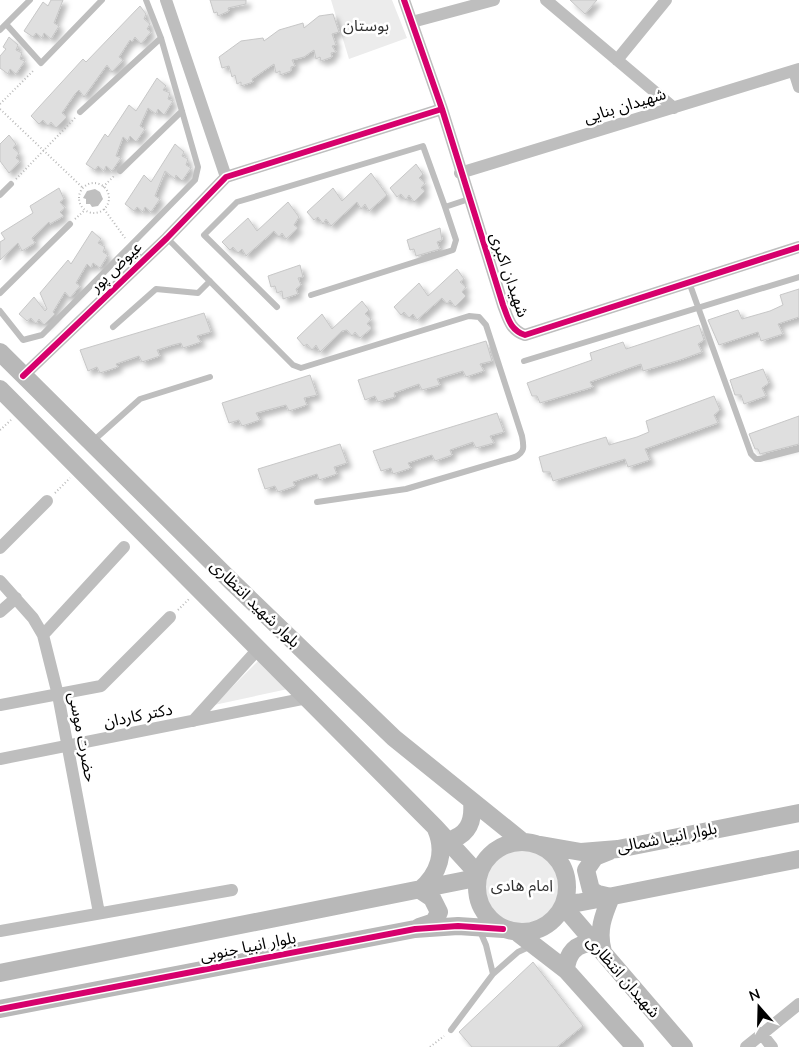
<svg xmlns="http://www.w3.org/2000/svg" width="799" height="1047" viewBox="0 0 799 1047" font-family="'Nunito Sans','Noto Sans Arabic',sans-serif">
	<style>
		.green { fill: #ececec }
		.water { fill: #bfbfbf }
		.building { fill: #dfdfdf; stroke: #c7c7c7; filter: url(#shadow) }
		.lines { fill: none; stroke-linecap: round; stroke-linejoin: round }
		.path { stroke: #b9b9b9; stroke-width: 2; stroke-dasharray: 1 2.5; stroke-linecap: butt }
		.lane { stroke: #bebebe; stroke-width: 6 }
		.street { stroke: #bebebe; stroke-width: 12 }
		.secondary { stroke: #b8b8b8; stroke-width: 18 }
		.cycleway-casing { stroke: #fff; stroke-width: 9 }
		.cycleway { stroke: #d6006c; stroke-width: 6 }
		.labels { text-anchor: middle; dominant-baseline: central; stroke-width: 5; stroke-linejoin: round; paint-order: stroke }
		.park-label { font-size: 16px; fill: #333; stroke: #fff }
		.street-label { font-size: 16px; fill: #000; stroke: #fff }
	</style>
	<defs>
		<filter id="shadow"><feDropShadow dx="4.5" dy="4.5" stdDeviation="2.5" flood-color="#0004"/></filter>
	</defs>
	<rect width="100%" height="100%" fill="#fff"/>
	<path class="green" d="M331,0H392L407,38L349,59Z
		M260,659L288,689L214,705Z
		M523,842L535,844L559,861C562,901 559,905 529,931L503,929L491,921C481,886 482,883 496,850Z"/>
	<path class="water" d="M95,189L100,192L103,199L98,206L92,207L90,204H86V199L83,198L87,191Z"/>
	<path class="building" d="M51,0H63L54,23L59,26L51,39L44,33L42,38L36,33L33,37L24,31L43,2L48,6Z
		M210,0H246V4L228,8L229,11L218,16L217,12L214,13Z
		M570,0H597L585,14Z
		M140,6L146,14L144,19L150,24L147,29L151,32L141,44L135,37L132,42L130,40L119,57L123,60L112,72L107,65L84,97L79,90L75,94L62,113L67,117L56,128L51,122L48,126L43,120L39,124L31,116L39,107L83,59L86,62Z
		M333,14L339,32L332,34L336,45L332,46L336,52L331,53L332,57L321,61L320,57L316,59L314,50L304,57L292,60L295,66L291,67V71L280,75V71L276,73L274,64L252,79L253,82L241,86V82L237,84L235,75L232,77L229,66L222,68L219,57L241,41L263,38L264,41L279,30L303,23L304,28L319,16Z
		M9,37L18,45L16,50L22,53L20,59L25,61L16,74L10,69L8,74L0,68V56L6,49L3,47Z
		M157,78L166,86L163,90L170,93L168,99L173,101L164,115L158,109L156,114L148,108L140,126L145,129L136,142L130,136L128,141L123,137L116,156L121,158L112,171L106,166L104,171L98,166L95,170L86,164L105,134L108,137L129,105L136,111Z
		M9,135L16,144L13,148L19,153L16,158L20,161L9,173L0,161V144Z
		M175,144L184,152L182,156L188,159L186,165L191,168L182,181L176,175L175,179L165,171L155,196L160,199L151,212L145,207L143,212L137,207L134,211L125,204L144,175L151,182Z
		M416,164L423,174L419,178L425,183L421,188L425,191L414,202L409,195L406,200L401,194L397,197L390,188Z
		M371,173L387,195L369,211L365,204L361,209L357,202L331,226L326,219L323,224L318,217L314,220L307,212L333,188L342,201Z
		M59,188L64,199L60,202L65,208L60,212L64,216L50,224L49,222L32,238L35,243L22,251L18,243L0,260V242L5,239L1,233L33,213L30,206Z
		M288,202L299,217L294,225L298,228L286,239L282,233L279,237L274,231L246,256L242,249L238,253L233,247L230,250L222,242L248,218L257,231Z
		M440,228L442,240L437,242L440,249L416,256L414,249L410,250L407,240Z
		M92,231L101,239L98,243L105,247L103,252L108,255L100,268L93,263L91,268L87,264L76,283L80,286L70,298L65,292L53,312L55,314L44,325L39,319L36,324L31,318L27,321L19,314L34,297L45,311L47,309L40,293L68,260L71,264Z
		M300,265L303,277L298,278L301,285L296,289L298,294L283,299L282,291L277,293L275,286L271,287L268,276Z
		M457,269L464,279L460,282L466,287L462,292L466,296L455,307L450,300L447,304L442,298L417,320L413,314L409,318L404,312L401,315L394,307L419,283L428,296Z
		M799,289V317L778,324L783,334L761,341L758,332L719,345L708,320L738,310L742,319L770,311L783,305L780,295Z
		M362,301L369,310L365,314L371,319L367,324L372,328L360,338L355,332L352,336L347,330L342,331L320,352L316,345L312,350L307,344L304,346L297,338L322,314L332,329Z
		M204,313L211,332L197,336L201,342L183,348L181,343L173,345L157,350L160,356L142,362L139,356L116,364L118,367L100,373L97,367L88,371L80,350Z
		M699,325L704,340L698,344L702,352L680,360L643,371L641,364L590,382L593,387L540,403L537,396H532L527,383L592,360L590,353L623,342L626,349Z
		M486,341L492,361L480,364L484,371L466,377L463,371L437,379L440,385L422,390L419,384L394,393L395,397L378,402L375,396L365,400L358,380Z
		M763,369L769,383L762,388L766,396L744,404L741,395H735L730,380Z
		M310,375L317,395L304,398L307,405L289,411L286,405L256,413L260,420L242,426L239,420L229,423L222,403Z
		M714,396L720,410L714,415L718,423L645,449L650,460L628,467L625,459L553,481L550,472H543L539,457L606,437L609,445L637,437L649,432L646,421Z
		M497,413L504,432L490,436L494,443L476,448L473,442L450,450L452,455L435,461L432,455L408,463L411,468L393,474L391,468L381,471L373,451Z
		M799,416V444L760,454L758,449H755L749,434Z
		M340,444L347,463L334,467L337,474L319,480L317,474L293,482L295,486L278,492L275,486L265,489L258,469Z
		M533,962L583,1026L557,1047H472L459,1032Z"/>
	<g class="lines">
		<path class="path" d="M0,104L34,70
			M0,109L83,188
			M16,179L75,118
			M79 198a15 15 0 1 1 30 0a15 15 0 1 1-30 0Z
			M103,187L114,176
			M104,209L125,238
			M75,219L85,210
			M0,430L11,420
			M55,493L70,478
			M178,610L189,599
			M430,1047L444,1036"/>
		<path class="lane" d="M6,24L41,63L102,0
			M0,30L30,0
			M80,112L161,38
			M120,171L182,111
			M0,195L11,184
			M167,238L293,365L301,368L469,316L479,317L486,325L522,436C524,447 525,452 515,457L406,489L317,502
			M143,261L130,246L195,180L198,167L161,38L146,0
			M689,282L751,454L756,459H760L799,449
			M0,293L70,224
			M311,295L453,250L456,240L445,207
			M277,307L204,235L237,202L423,146L445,207L469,199
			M0,311L23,340L42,335L130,246
			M113,327L156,289L198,293L210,281
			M524,361L799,277
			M93,441L140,399L210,377
			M479,929L486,945L493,974L518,952L531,946
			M451,1030L493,974"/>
		<path class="street" d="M166,0L226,177
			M404,0L442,109L503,305C508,318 510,330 525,335L799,247
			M546,0L674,108
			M412,22L494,0
			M617,60L666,0
			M794,71L799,87
			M460,173L799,69
			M23,376L167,238L226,177L442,109
			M0,548L47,501
			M0,581L33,618L43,635L58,695L99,913
			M0,612L16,598
			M43,635L124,547
			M0,705L101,686L170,617
			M193,721L259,648
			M0,759L307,698
			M0,931L232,890
			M761,1033L772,1047
			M746,1047L799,1004"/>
		<path class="secondary" d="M0,352L232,582L394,738L523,842
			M0,389L435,827L478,874
			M447,841C467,836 474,823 472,802
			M477 887a45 45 0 1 1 90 0a45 45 0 1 1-90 0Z
			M541,845L581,852L618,849L799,813
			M565,901L577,903L593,900L799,859
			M563,906L684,1047
			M419,927L434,922L439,912L432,898L420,890C439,874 446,852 436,829
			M518,933L566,970L635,1047
			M603,952C597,931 603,916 611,897L598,894L591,890L586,870L595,857L610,851
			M566,970C567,953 576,943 593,943
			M0,973L476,878
			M0,1009L415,929L458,926L503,929"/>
		<g class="cycleway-casing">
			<path id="cycleway" d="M404,0L442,109L503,305C508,318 510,330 525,335L799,247
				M23,376L167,238L226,177L442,109
				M0,1009L415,929L458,926L503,929"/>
		</g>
		<use href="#cycleway" class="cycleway"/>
	</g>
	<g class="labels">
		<g class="park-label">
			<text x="366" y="26">بوستان</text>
			<text x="522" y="886">امام هادی</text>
		</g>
		<g class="street-label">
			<text transform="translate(625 106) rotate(-17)">شهیدان بنایی</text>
			<text transform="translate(116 267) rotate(-44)">عیوض پور</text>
			<text transform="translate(509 275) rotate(71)">شهیدان اکبری</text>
			<text transform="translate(255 604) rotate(44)">بلوار شهید انتظاری</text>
			<text transform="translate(138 716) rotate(-11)">دکتر کاردان</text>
			<text transform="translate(82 737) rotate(79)">حضرت موسی</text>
			<text transform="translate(667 838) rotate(-11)">بلوار انبیا شمالی</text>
			<text transform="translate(248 947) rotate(-11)">بلوار انبیا جنوبی</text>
			<text transform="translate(623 977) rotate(49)">شهیدان انتظاری</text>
		</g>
	</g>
	<g transform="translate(759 1007) rotate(340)" stroke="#ffffff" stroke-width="4" paint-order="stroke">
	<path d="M0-4L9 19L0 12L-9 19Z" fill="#000000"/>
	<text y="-8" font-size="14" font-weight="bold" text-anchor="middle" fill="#000000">N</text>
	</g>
</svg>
